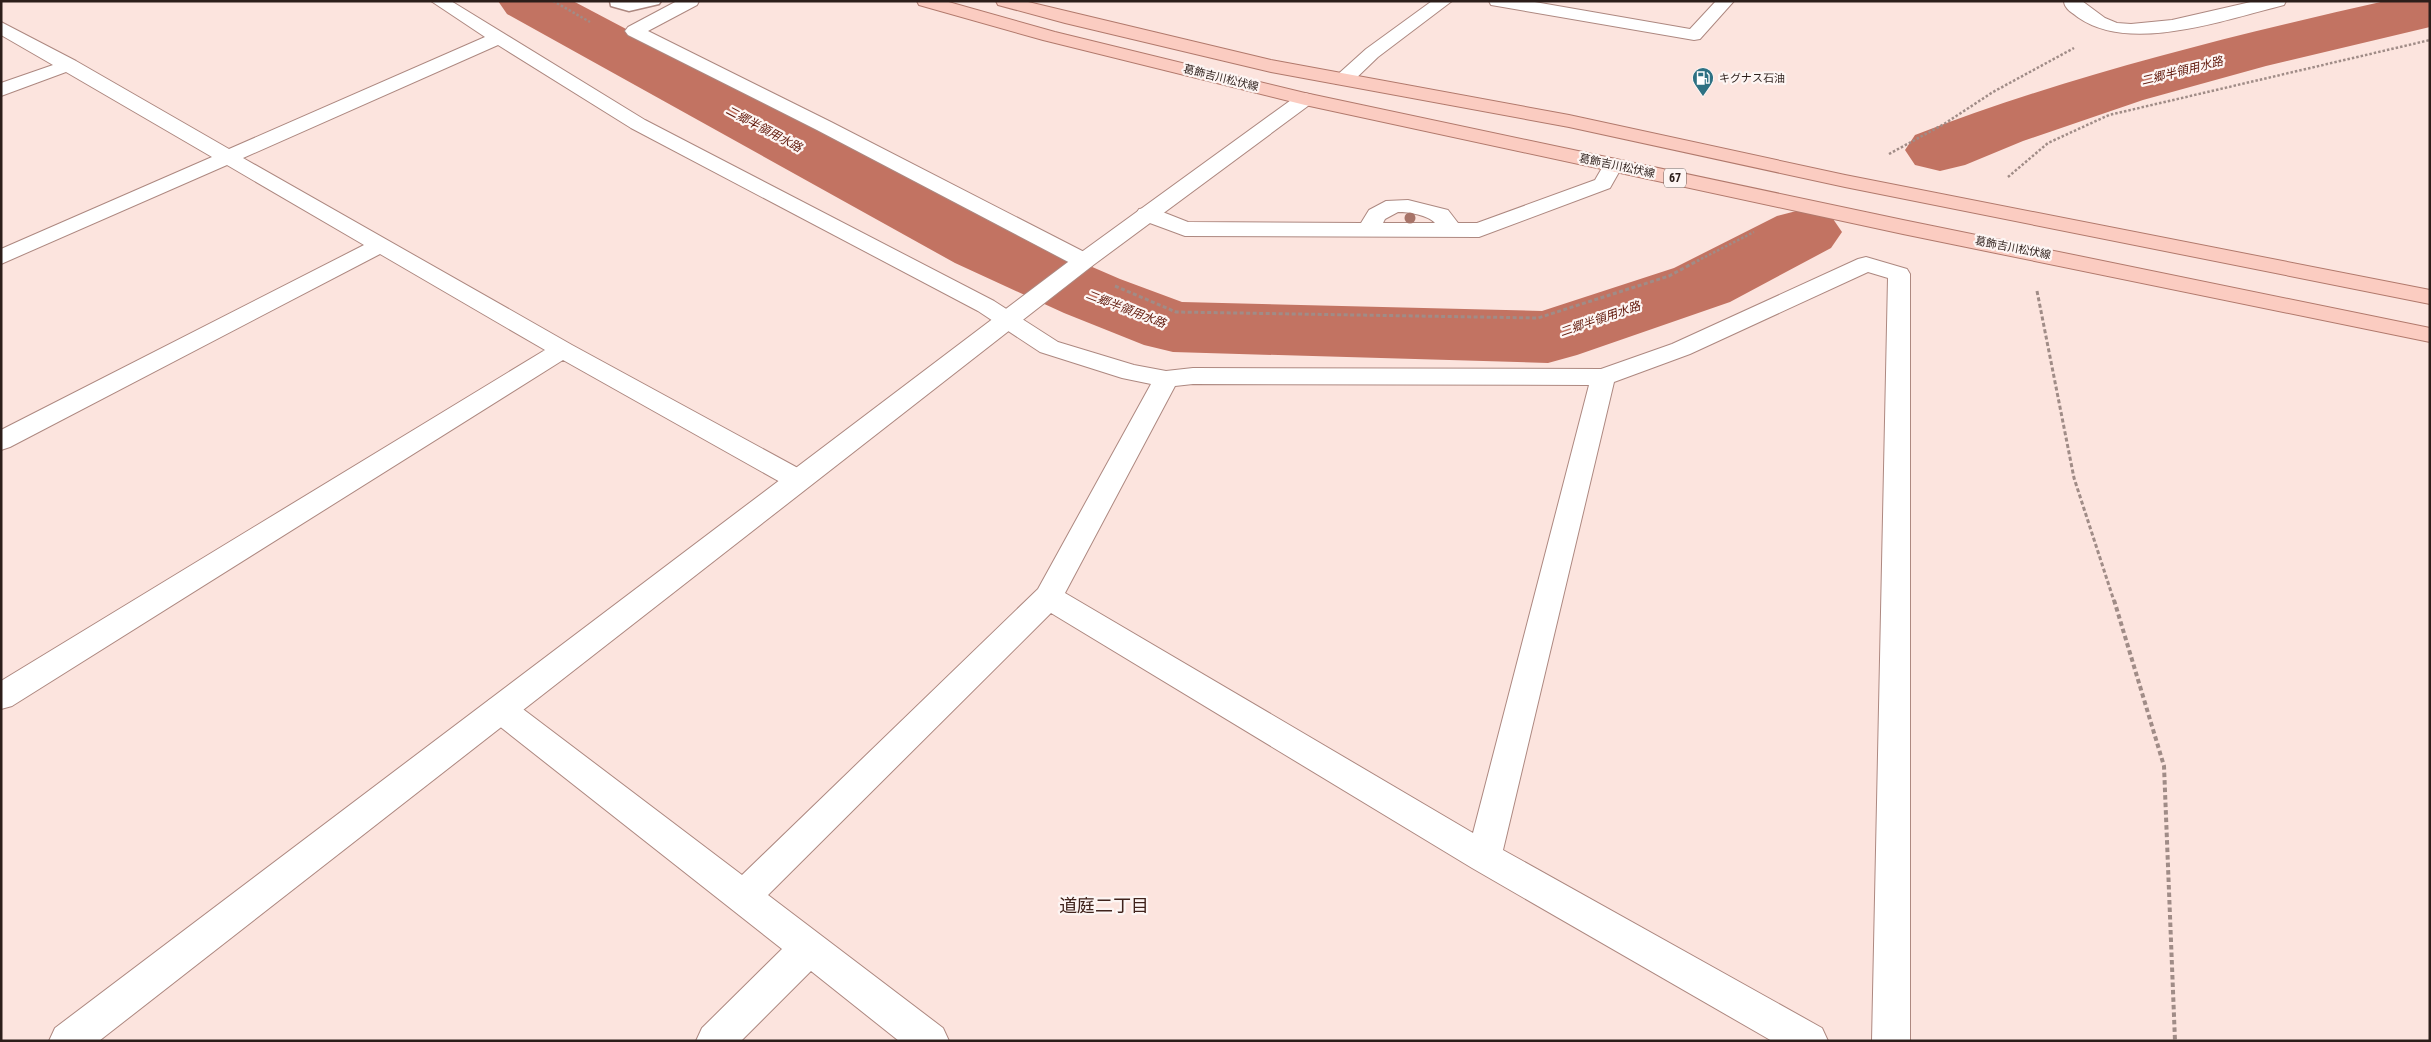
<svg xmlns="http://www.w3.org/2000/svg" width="2431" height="1042" viewBox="0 0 2431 1042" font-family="'Roboto Condensed','Noto Sans JP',sans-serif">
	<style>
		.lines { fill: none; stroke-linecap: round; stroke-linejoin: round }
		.river { fill: #c27362; fill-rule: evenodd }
		.lane-casing { stroke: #ad8880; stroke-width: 3 }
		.street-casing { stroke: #ad8880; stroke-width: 2 }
		.secondary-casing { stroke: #ad8880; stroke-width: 2 }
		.primary-casing { stroke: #b1796c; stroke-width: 2 }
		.path-far2 { stroke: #a08c87; stroke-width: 2.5; stroke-dasharray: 2.5 2; stroke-linecap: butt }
		.path-far1 { stroke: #a08c87; stroke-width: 3; stroke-dasharray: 4 2.5; stroke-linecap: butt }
		.path { stroke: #a08c87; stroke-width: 4; stroke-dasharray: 4.5 3; stroke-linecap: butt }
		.lane { fill: #fff; fill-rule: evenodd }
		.street { fill: #fff; fill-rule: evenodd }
		.secondary { fill: #fff; fill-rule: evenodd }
		.primary { fill: #fbccc1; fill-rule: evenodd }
		.tree { fill: #a77469 }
		.labels { text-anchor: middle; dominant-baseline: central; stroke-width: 4.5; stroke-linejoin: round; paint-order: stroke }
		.far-street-label { font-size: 11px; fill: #2c1e1a; stroke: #fdf5f3 }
		.far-poi-label { font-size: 11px; fill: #2c1e1a; stroke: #fdf5f3; text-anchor: start }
		.far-water-label { font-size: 12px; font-style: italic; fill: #62190b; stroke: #fdf5f3 }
		.shield { fill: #fdf5f3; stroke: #6b5e5b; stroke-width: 1 }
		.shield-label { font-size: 12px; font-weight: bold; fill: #2c1e1a }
		.near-neighbourhood-label { font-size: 18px; fill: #40231c; stroke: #fdf5f3 }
	</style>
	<rect width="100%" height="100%" fill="#fce4de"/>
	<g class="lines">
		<path class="river" d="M498,1H573L1009,231L1120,279L1182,302L1542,311L1674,268L1777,216L1804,209L1831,216L1842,232L1831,248L1730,302L1577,355L1548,363L1173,352L1144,345L1064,313L955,263L507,14Z
			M2385,1H2430V27L2266,66L2143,100L2023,141L1965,165L1940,171L1915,165L1905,150L1915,135C2068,76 2225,37 2385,1Z"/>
		<g class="lane-casing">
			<path id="lane" d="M610,1H661L659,4L629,11L611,6Z"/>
		</g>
		<g class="street-casing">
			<path id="street" d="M431,1H451L645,120L994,301L1058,342L1134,365L1166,371L1193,368L1601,369L1672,344L1858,259L1866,257L1907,269L1910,274V1041H1872L1888,278L1868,272L1690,354L1614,382L1503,850L1822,1028L1828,1041H1772L1472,868L1051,613L768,895L943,1028L949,1041H899L811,971L741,1041H696L702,1028L782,949L489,718L484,709L489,700L500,696L511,700L742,875L1038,589L1151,384L1122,378L1040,352L978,311L631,128L498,45L243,158L572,345L807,473L811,480L807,487L798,489L789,487L563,360L12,706L1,709V681L545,350L380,254L10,447L1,450V430L364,245L227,165L1,264V249L212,157L66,72L1,96V83L53,65L1,35V22L76,61L229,149L485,37ZM1193,384L1589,385L1473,833L1065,593L1175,386Z
				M677,1H699L697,5L648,31L831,122L1092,256L1095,261L1092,266L1084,268L1076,266L817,130L628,35L625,31L628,27Z
				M1489,1H1529L1690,29L1716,1H1734L1700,39L1694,40L1497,6L1491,5Z
				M1613,159L1620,161L1623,165L1610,188L1479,237L1185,236L1139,219L1136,214L1139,209L1147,208L1155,209L1188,222L1361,223L1369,210L1386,201L1408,200L1448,210L1458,223H1477L1595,180L1606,161ZM1398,212C1409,212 1428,215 1435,223H1383L1385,219Z"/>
		</g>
		<g class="secondary-casing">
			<path id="secondary" d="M1432,1H1452L1378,57L1350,84H1336L1334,80L1336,76L1366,49Z
				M2064,1H2082L2105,18L2117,23L2131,24L2172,20L2255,1H2286L2284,5C2227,19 2131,54 2079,18C2073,13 2064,9 2064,1Z
				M1305,93L1312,95L1315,99L1312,103L1092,266L99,1041H49L55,1028L1076,256L1298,95Z"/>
		</g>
		<g class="primary-casing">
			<path id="primary" d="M917,1H945L1055,32L1305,93L1903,220L2430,328V342L1903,234L1305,105L1043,40L919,5Z
				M996,1H1024L1271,60L1569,115L1845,175L2430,290V304L1845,187L1569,127L1271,72L1065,23L998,5Z"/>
		</g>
		<path class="path-far2" d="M553,1L590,22
			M1889,154L1944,124L1993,92L2074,48
			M2008,177L2048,143L2109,115L2430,40
			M1697,261L1754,232"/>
		<path class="path-far1" d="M1115,286L1176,312L1538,318L1669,276L1699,260
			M2037,291L2074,478L2114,601"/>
		<path class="path" d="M2114,600L2164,766L2175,1041"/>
		<use href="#lane" class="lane"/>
		<use href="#street" class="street"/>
		<use href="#secondary" class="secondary"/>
		<use href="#primary" class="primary"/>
	</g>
	<circle class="tree" cx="1410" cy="218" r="5.5"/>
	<defs>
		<g id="fuel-pin" transform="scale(1.125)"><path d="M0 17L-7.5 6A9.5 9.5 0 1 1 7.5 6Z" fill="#2e7183" stroke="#fdf5f3"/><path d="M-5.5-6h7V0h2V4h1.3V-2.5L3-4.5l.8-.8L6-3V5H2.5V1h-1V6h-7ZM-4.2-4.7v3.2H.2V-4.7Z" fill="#fff"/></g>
	</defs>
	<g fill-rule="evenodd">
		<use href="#fuel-pin" x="1703" y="78"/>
	</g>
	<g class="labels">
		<g class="far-street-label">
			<text transform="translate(1221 78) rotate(14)">葛飾吉川松伏線</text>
			<text transform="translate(1617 166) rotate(12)">葛飾吉川松伏線</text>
			<text transform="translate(2013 248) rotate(11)">葛飾吉川松伏線</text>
		</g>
		<g class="far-poi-label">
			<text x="1719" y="78">キグナス石油</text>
		</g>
		<g class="far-water-label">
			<text transform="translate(2182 71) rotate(-14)">二郷半領用水路</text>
			<text transform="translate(764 129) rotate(28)">二郷半領用水路</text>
			<text transform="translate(1126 309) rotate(21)">二郷半領用水路</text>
			<text transform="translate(1600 319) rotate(-19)">二郷半領用水路</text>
		</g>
		<rect class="shield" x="1664" y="168.5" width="22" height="19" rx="4"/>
		<g class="shield-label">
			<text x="1675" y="178">67</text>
		</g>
		<g class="near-neighbourhood-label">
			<text x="1104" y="905">道庭二丁目</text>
		</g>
	</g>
	<rect width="2431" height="1042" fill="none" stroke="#2c1e1a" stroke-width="5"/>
</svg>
